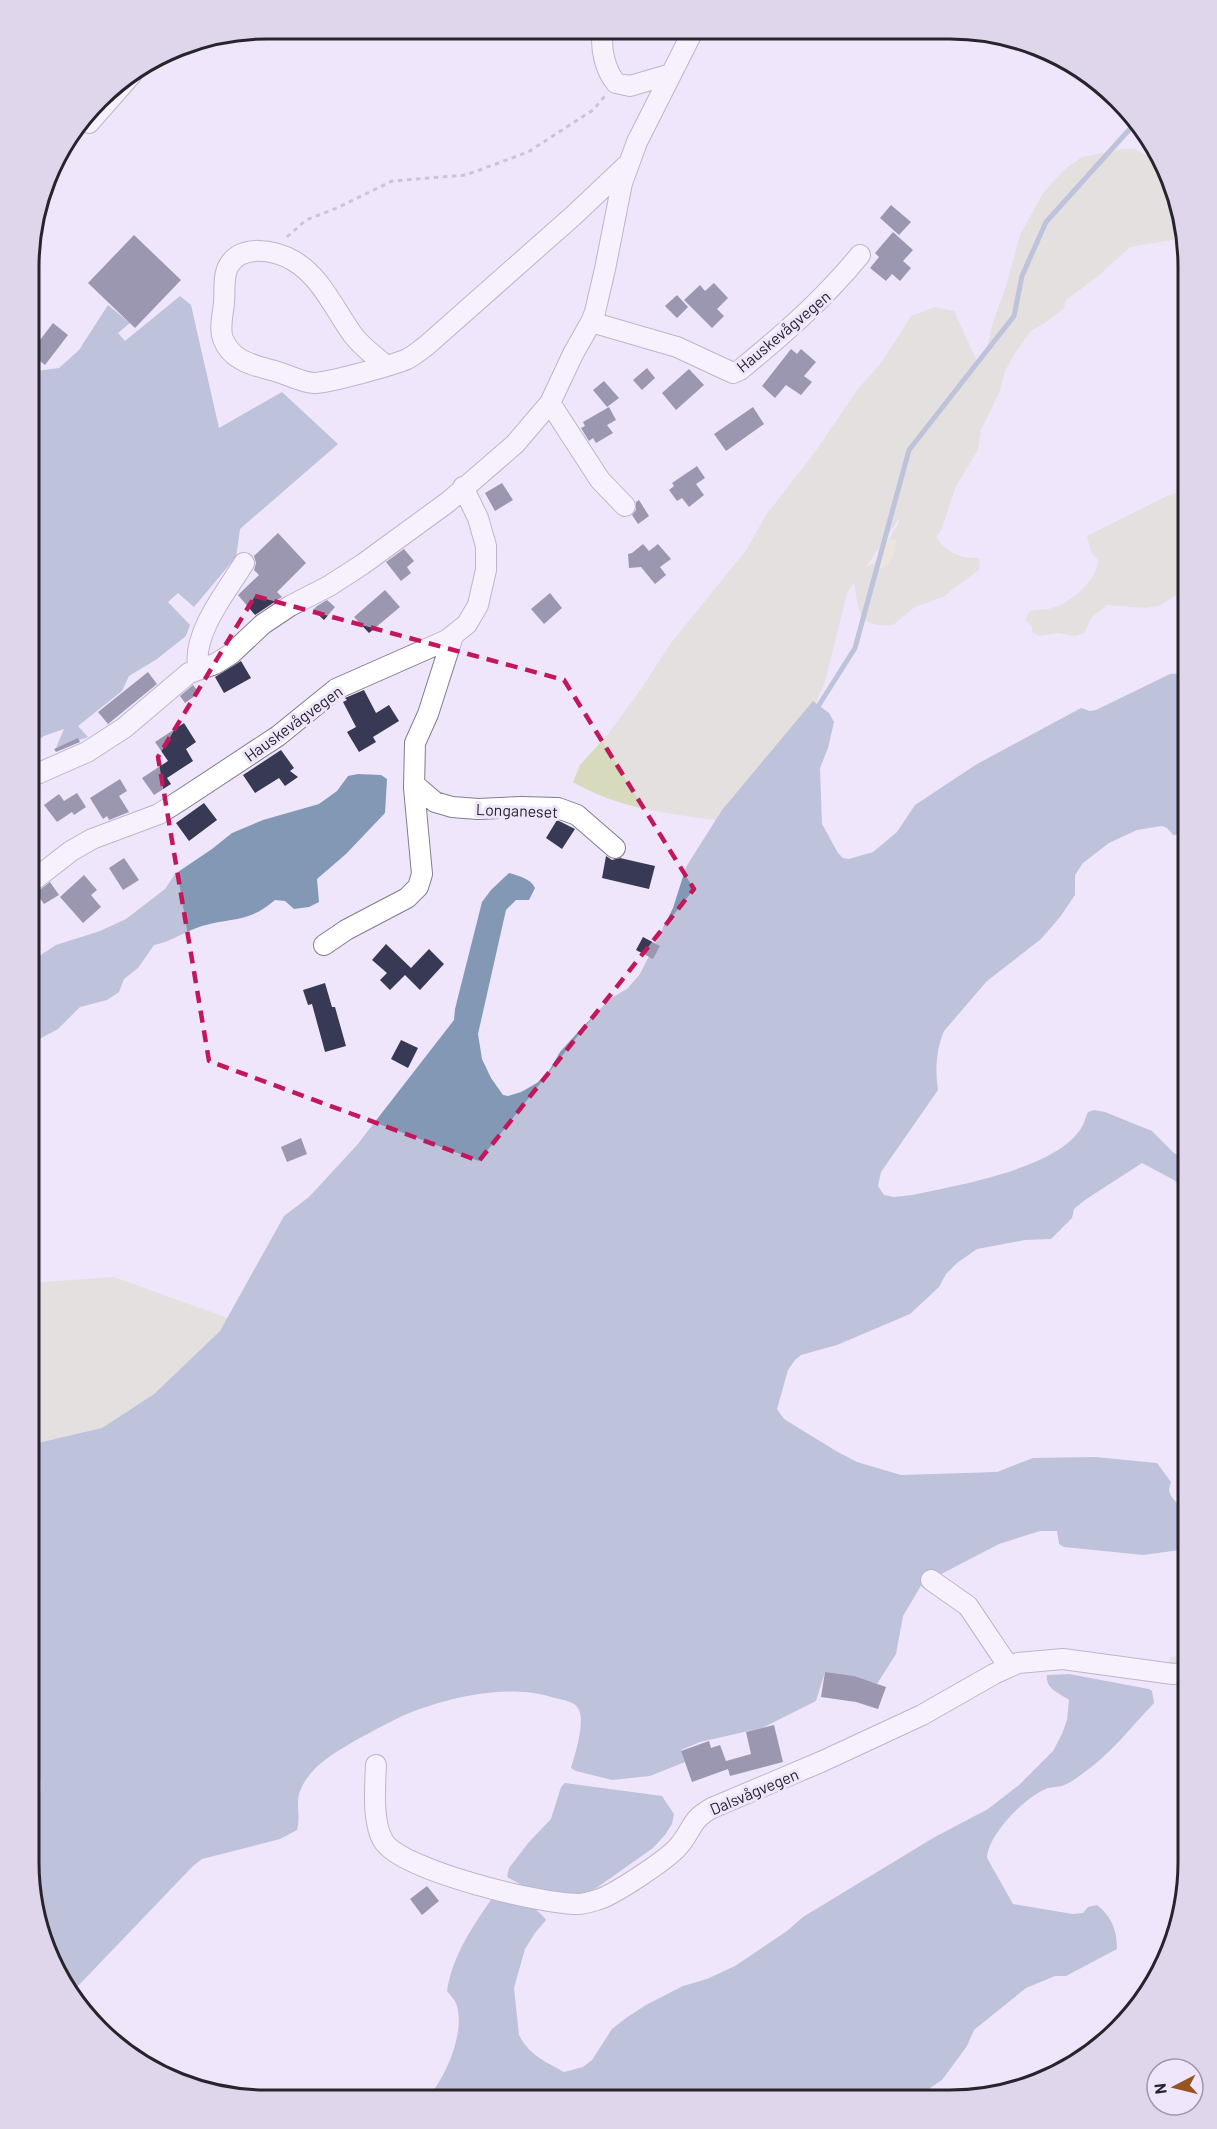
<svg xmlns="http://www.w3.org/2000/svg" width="1217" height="2129" viewBox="0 0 1217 2129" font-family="Barlow,sans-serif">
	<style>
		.green { fill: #d7dabd; fill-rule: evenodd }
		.sand { fill: #ebe1bc }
		.water { fill: #8398b4 }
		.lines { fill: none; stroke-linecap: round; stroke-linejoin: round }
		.stream { stroke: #8398b4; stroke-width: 5 }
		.building { fill: #373955 }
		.minor-casing { stroke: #837b8f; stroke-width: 22 }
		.path { stroke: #a099aa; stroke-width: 3; stroke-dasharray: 4.5 4.5; stroke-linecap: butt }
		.minor { stroke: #fff; stroke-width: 20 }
		.marked { fill: none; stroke: #c2185b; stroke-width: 4.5; stroke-dasharray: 12 8; stroke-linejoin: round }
		.labels { text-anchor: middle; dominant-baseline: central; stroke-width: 6; stroke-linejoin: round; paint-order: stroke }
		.street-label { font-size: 16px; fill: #28242d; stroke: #efe6fc }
		.rim { fill: none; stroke: #28242d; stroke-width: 3 }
	</style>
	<rect width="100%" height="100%" fill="#efe6fc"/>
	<path class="green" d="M1123,149H1135L1164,166L1176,190L1184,238L1130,247L1097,277L1066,300L1064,308L1048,321L1031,331L1015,353L1005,371L1000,391L981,430L978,450L956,486L941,531L936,537C945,552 961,559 979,558L980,569L943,597L915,607L893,625C856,628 859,610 854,583L847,593L825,682L816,703L813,702L722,810L716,820C667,814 615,807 573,782L580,765L608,734L639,692L671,643L747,549L766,515L815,452L857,390L881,363L911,316L935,307L954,311L977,361L982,357L988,344L992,325L1006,286L1020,235L1043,193L1065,169L1082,157ZM900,517L897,526L874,563L866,567Z
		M1188,489V588L1159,606L1145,608L1107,605L1091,618L1084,633L1075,636L1058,633L1040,636L1032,632V626L1025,620L1029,612C1036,608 1044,611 1052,608C1070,603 1098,580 1098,560L1091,552L1087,536L1167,496Z
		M114,1277L228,1318L220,1331L154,1394L102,1428L29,1445V1286L42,1282Z
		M1188,1655V1675L1167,1666L1171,1657Z"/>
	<path class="sand" d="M890,539L896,540C897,551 891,565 880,569L876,568L874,563L884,545Z"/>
	<path class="water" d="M180,296L191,305L219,428L282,392L338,444L240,529L236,557L194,607L178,593L168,602L190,625L186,636L157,659L129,676L122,691L78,726L88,737L56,748L64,729L44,736L30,745V381L36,371L59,368L79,350L108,305L130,323L118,333L125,341Z
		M1188,673V834L1173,835L1167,828L1162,826L1137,830L1109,843L1083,863L1075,875V895L1060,917L1041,939L987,981L944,1031C936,1050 935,1070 938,1090L881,1172L878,1186L884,1195L894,1197L912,1195C957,1185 1060,1169 1083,1125C1085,1121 1086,1116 1088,1112L1094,1110L1105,1112L1152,1131L1174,1153L1188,1160V1195L1174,1180L1142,1163L1085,1200L1074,1209L1072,1218L1051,1239L1025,1240L977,1249L957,1263L946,1274L939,1287L910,1314L837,1345L801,1355L795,1360L788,1370L777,1409L784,1419L836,1451L857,1462L901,1475L997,1472L1033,1458L1095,1457L1157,1463L1171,1482C1167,1492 1170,1495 1177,1503H1188V1549L1143,1555L1064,1547L1059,1544L1057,1531H1040L999,1544L922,1584L903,1616L896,1654L877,1684L825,1672L816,1701L762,1728L700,1742L681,1750L685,1762L650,1776L612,1780L576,1771L571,1768C575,1755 585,1723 579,1710C575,1701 563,1700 555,1698C516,1685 468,1693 429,1706C404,1713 381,1727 358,1739C338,1751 318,1761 305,1781C292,1802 302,1811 297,1830L280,1839L202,1859L193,1866L78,1986L71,1996L41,1939L29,1862V1819C39,1811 42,1791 40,1779L29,1778V1445L102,1428L154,1394L220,1331L284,1216L309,1197L357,1145L454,1020L455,1009L482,902L491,890L509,873C519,876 530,878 535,888L529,900H516L506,910L478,1034L482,1059L491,1078L503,1095L508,1096L521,1092L537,1083L549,1071L560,1052L578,1032L611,998L627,989L640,974L673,908L686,867L722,810L813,701L829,713L834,722L828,748L820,768L822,824L838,853L843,858L849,859L873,852L897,832L915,805L977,764L1081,708L1090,711L1096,710L1170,674Z
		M358,774L381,775L387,779L385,813L346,854L317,879L319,902L309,907L294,909L285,901L275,900C249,923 232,917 202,926C185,931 171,942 154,945L138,968L124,979L119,992L107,1000L80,1007L58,1029L30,1044V962L56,945L100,931L126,919L165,889L175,874L212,849L232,833L263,820L319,804L337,791L348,776Z
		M1069,1674L1149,1689L1152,1691L1154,1703C1131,1727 1110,1755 1082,1774C1076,1778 1069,1784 1062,1786C1058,1787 1053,1787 1048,1788C1026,1796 988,1834 987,1858L1013,1904L1073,1914L1083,1913L1088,1907L1097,1905C1112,1917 1117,1930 1117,1949L1066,1976H1055L1026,1988L974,2030L967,2046L942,2080L912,2100L427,2099C445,2078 465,2035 457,2006C456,2001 450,1995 447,1991C452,1957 472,1927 491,1900C511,1900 534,1902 546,1920L535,1933L525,1949L514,1988L519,2035C529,2055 546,2062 564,2072L583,2067L592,2060L612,2029L626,2018L646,2005L683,1986L707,1979L735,1966L787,1931L803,1917L933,1838L988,1809L1019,1785L1053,1751L1062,1734L1067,1720L1069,1700C1059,1693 1045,1689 1047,1675Z
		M565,1783L662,1796L674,1814L672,1824L665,1835L653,1848L595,1889L573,1896L534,1892L507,1877L509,1868L529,1842L551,1819L561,1787Z"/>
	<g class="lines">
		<path class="stream" d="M819,705L855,648L909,450L1014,316L1022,276L1046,222L1137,121"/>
	</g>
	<path class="building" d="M891,205L911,222L899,235L880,218Z
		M893,232L913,250L903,261L911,268L900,281L892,274L886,281L870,268L879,257L875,253Z
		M134,235L181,280L135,328L88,283Z
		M714,283L728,298L717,309L724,316L712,328L684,300L700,285L705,291Z
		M677,295L688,307L677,318L665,306Z
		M53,323L68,335L45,365L30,353Z
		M791,349L797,354L801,349L816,362L804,376L812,382L801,395L786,385L775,398L762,386Z
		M647,368L655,378L642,390L633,380Z
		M689,369L704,385L676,410L662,393Z
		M604,381L619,398L607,407L593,390Z
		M609,407L616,420L607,425L613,433L596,443L593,438L589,441L581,428L585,426L583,422Z
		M753,407L764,424L726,451L714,434Z
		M697,466L705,478L696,484L704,495L689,507L682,498L677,501L669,490L674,486L672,483Z
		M502,483L513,500L495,511L485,493Z
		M639,500L649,516L638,524L632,515L636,510V502Z
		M278,533L306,563L277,592L282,597L255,615L238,595L259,575L254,570L256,563L254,556Z
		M643,544L649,551L658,544L671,559L660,567L666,575L655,584L641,567L629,568L628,554L632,553Z
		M404,549L414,561L407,567L411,573L401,581L386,562Z
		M385,590L400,607L369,633L354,617Z
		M550,593L562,608L544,624L531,609Z
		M327,600L335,607L324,620L313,610L317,606Z
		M241,661L251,678L224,693L215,677Z
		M148,672L157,684L108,724L98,712Z
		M193,685L199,693L185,703L180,696Z
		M364,690L376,713L389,705L399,721L373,737L376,742L359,752L347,732L356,727L343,702L347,700L345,698Z
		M184,723L196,742L186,749L193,761L167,778L171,784L154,795L142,778L168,761L155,742Z
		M78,738L80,742L56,752L54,749Z
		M281,750L294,768L290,771L298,777L285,786L279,778L255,793L243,775Z
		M120,779L127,791L119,796L129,812L109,820L107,816L103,819L90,798Z
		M77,793L86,807L74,815L72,812L57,822L44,805L59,794L64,801Z
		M204,803L217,820L189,841L176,823Z
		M557,820L575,829L562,849L546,838Z
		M606,856L612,860L620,858L655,866L649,889L602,878Z
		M124,858L139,880L123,890L109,868Z
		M84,875L97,890L91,895L101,907L83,923L60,897Z
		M50,882L59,895L44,904L36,893Z
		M643,937L660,946L653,959L636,950Z
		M386,944L411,968L429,949L444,964L420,990L405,975L390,990L380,980L387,973L372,960Z
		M325,983L332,1007H335L346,1046L325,1052L312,1004L308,1005L303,990Z
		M401,1040L418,1048L408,1068L391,1059Z
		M301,1138L307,1154L287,1162L281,1147Z
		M825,1672L854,1676L886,1687L878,1709L856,1702L821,1697Z
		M774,1725L783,1762L730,1776L728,1769L692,1782L681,1751L709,1741L711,1748L720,1745L726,1761L751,1754L746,1732Z
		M427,1886L439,1901L422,1915L410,1899Z"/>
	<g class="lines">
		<g class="minor-casing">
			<path id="minor" d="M603,31C600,48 605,70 616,83L630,86L671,74
				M89,123L132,74
				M591,322L677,347L733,373L740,370C784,334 824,299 860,255
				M386,366C375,356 362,347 353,335C334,309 322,278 294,261C275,250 240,243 228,267C223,277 225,292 224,303C223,314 219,329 223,339C231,360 252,365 271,370C286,373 298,382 314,383C328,383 394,365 407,359C414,356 420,350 426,346L573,216L627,165
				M550,403L600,480L625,506
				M202,669L198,666C193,632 227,591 244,563
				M30,777L87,752L124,728L189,673L215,664L231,654L263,624L290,606L329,586L363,564L448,502L515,444L550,403L573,354L591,322L595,312L605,269L622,183L637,142L693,31
				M414,784L435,802L452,807L478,809L521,807L558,808L577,815L615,848
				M30,883L71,851L92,839L159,814L184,798L278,736L336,689L447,640L467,624L478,605L486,570V546L478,518L463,487
				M324,945L346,930L407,898L418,887L422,874L414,788L415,743L428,714L453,636
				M931,1580L968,1606L1009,1667
				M376,1765C375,1786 372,1824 384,1842C404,1871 540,1904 578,1904C585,1904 593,1901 600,1899C618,1892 663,1862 676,1849C693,1832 688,1821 712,1808L823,1761L922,1715L994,1674L1018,1663L1063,1659L1173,1674L1188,1673"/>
		</g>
		<path class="path" d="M287,237L306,220L337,208L392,181L466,175L528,152L593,110L605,96"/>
		<use href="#minor" class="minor"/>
	</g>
	<path d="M0 0H1217V2129H0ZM255,596L564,680L694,889L479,1161L209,1061L158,757Z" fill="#efe6fc" fill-opacity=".55" fill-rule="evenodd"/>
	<path class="marked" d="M255,596L564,680L694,889L479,1161L209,1061L158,757Z"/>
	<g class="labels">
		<g class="street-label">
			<text transform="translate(783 331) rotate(-40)">Hauskevågvegen</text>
			<text transform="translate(293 723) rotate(-36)">Hauskevågvegen</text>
			<text transform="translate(517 810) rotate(2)">Longaneset</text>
			<text transform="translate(754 1791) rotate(-23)">Dalsvågvegen</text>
		</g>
	</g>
	<path d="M0 0H1217V2129H0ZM267 39H950A228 228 0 0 1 1178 267V1862A228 228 0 0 1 950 2090H267A228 228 0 0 1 39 1862V267A228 228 0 0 1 267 39Z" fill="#dfd6eb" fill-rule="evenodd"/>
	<path class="rim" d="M267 39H950A228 228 0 0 1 1178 267V1862A228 228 0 0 1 950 2090H267A228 228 0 0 1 39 1862V267A228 228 0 0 1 267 39Z"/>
	<g transform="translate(1175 2087) rotate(263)"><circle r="28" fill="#efe6fc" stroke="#9f98a9" stroke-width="1.5"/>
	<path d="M0-4.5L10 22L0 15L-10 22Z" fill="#975423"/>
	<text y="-9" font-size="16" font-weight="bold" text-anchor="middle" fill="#28242d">N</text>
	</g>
</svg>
